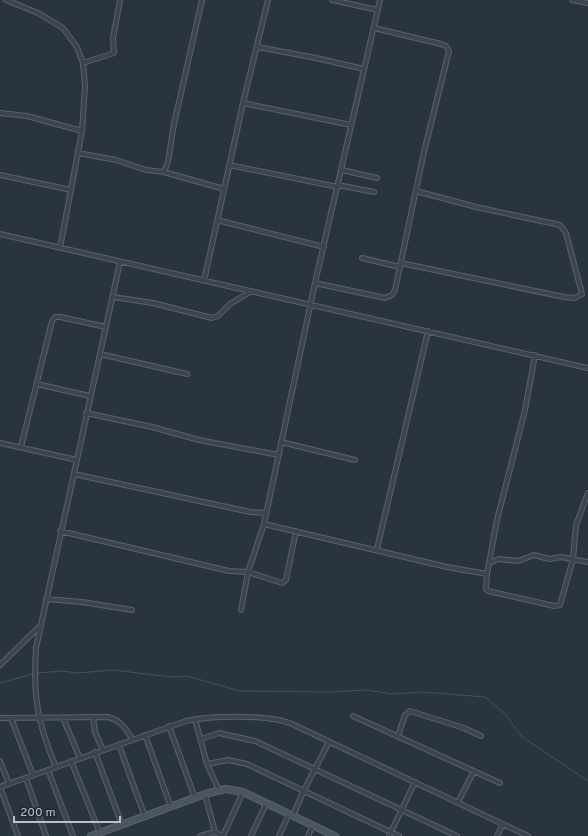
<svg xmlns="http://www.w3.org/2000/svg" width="588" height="836" viewBox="0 0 588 836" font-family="Overpass,sans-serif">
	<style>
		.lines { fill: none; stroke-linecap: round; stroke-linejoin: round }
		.stream { stroke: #415365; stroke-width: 1 }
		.minor-casing { stroke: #5a636b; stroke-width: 6 }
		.secondary-casing { stroke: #5a636b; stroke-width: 8 }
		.minor { stroke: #3c454e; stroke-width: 4 }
		.secondary { stroke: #4b5560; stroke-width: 6 }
	</style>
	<rect width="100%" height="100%" fill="#29343e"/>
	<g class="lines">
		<path class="stream" d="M36,673L63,671L77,673L113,670L171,677L187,676L240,691L330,692L367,690L392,694L422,692L485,697L505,714L521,736L588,781
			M0,683L33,674"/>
		<g class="minor-casing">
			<path id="minor" d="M6,0L38,13L63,28L77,47L83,63L85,86L82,131L60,248
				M332,0L378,10
				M572,0L588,3
				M258,47L316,58L364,69
				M83,63L114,53L113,38L120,0
				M243,103L351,125
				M0,113L27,116L82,131
				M78,153L116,160L146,170L164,172L168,162L174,124L202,0
				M229,165L338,187
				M342,170L377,178
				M164,172L224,189
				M0,175L71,190
				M338,185L374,192
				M217,220L324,247
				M0,234L588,368
				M362,258L400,267
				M401,263L564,297L575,298L582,294L566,233L560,225L476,207L416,191
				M204,281L243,103L268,0
				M315,283L385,298L392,295L395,290L424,152L449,51L446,46L441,44L374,28
				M113,297L153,303L212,318L218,316L230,304L250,292
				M100,354L187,374
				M535,355L525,410L497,520L487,574L486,589L488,591L554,606L560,605L573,559L576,525L588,493
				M37,384L90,396
				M86,413L152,427L199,440L279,455
				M281,442L355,460
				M0,443L77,460
				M21,447L52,321L55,317H60L106,327
				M74,474L250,512L265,513
				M264,524L447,567L487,574
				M60,531L229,571L248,572L282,583L286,580L296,531
				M377,549L428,331
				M489,563L499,559L518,561L534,555L549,559L561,557L588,562
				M46,599L82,602L132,610
				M241,610L248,572L264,524L315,283L380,0
				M0,665L40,626
				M353,716L500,783
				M93,717L95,732L103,750
				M0,718L108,717C120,720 126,728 132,739
				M11,718L33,775
				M63,718L80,758
				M195,719L207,764L219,790
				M169,726L195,798
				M145,735L171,807
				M398,736L405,715L410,711L464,728L481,736
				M201,739L219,733L255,741L457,836
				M119,745L145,817
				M95,752L122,825
				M0,761L9,784
				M71,761L100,833
				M207,764L228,760L247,764L399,836
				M56,767C37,723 33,695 36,648L120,262
				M48,770L73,836
				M26,778L46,836
				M0,787L186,721C210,716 270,714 292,724L528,836
				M0,787L18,836
				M205,794L215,832
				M458,802L474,771
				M293,816L303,792L329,742
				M200,836L215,832L222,836
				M223,836L243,792
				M251,836L266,804
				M279,836L289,814
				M308,836L313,825
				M389,836L415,782
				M497,836L503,824"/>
		</g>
		<g class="secondary-casing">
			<path id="secondary" d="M91,836L205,794L226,789L243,792L335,836"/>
		</g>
		<use href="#minor" class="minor"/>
		<use href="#secondary" class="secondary"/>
	</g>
	<path d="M14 816v6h106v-6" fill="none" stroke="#b9c0c8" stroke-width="2"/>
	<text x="20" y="816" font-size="12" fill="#b9c0c8" stroke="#212a33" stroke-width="3" paint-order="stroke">200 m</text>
</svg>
